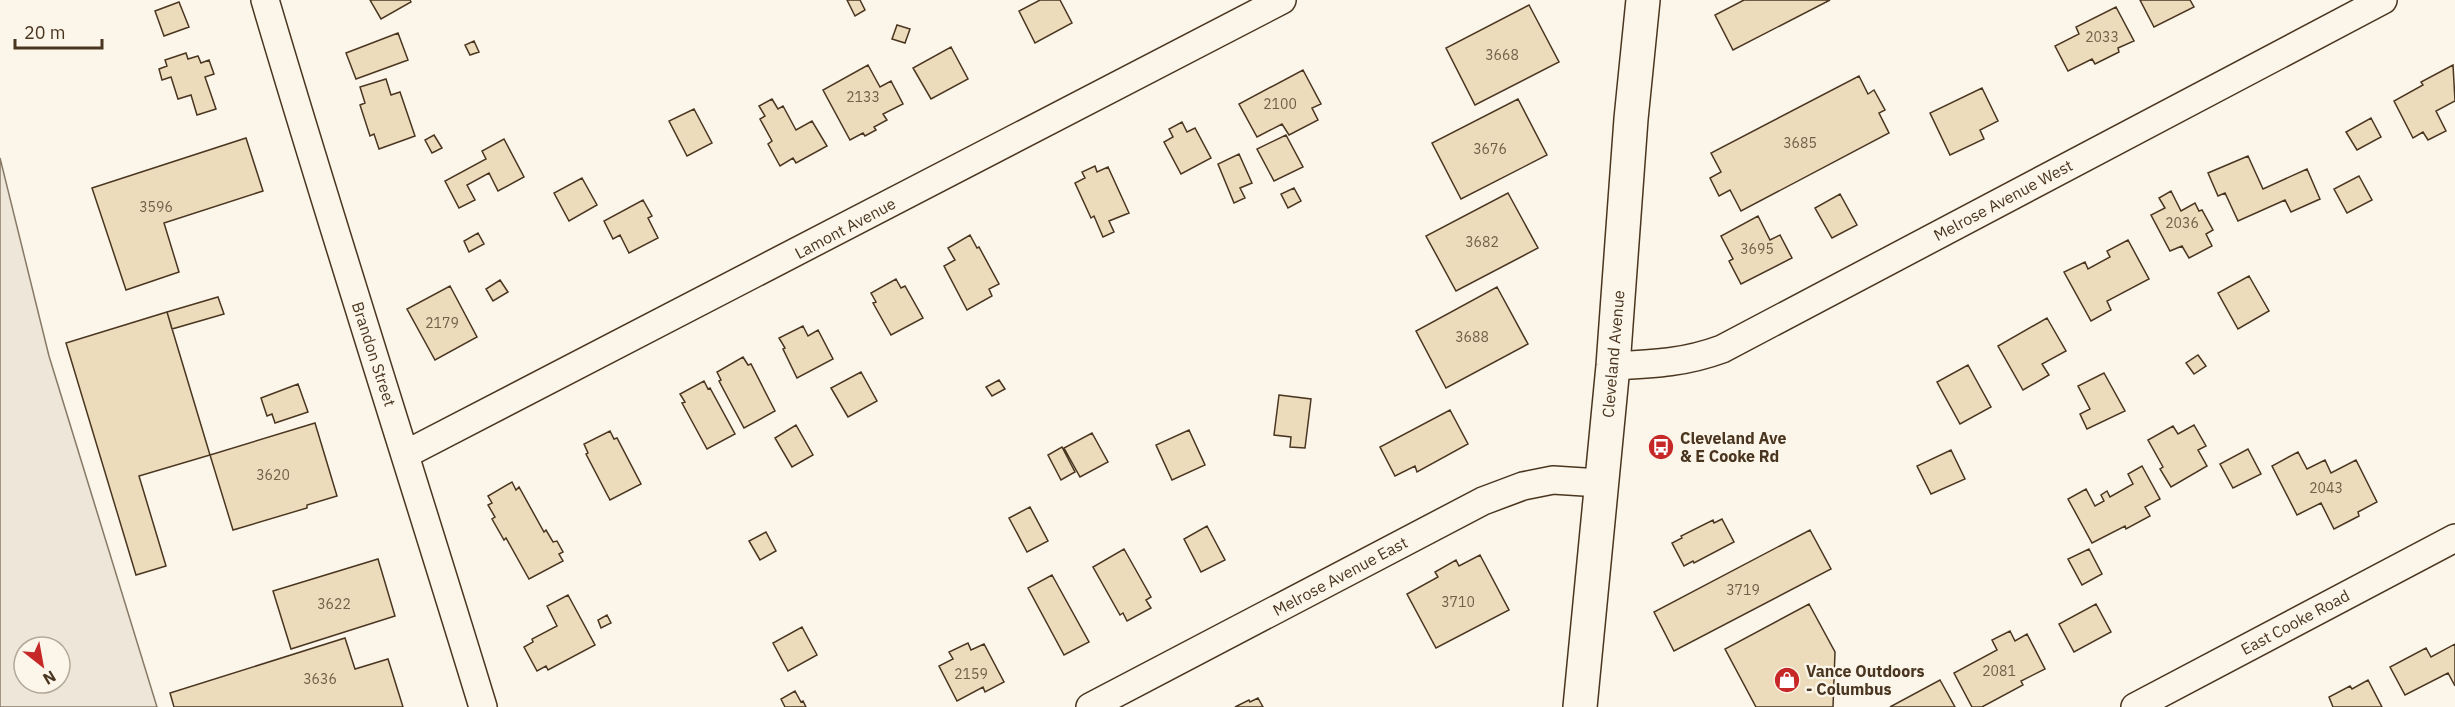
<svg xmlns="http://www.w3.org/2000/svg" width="2455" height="707" viewBox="0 0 2455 707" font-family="'IBM Plex Sans',sans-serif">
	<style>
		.green { fill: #ede6d9; stroke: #887966; stroke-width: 1.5; fill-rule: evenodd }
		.building { fill: #ecdcbc; stroke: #4a3520; stroke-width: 1.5 }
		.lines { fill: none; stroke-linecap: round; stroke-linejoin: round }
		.minor-casing { stroke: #4a3520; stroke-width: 30 }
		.primary-casing { stroke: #4a3520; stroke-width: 36 }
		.minor { stroke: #fbf6e9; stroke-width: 27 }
		.primary { stroke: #fbf6e9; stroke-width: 33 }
		.labels { text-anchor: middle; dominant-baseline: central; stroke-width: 4.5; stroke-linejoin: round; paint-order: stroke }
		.number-label { font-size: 14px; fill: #725f47 }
		.street-label { font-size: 16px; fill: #4a3520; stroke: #fbf6e9 }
		.poi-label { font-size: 16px; font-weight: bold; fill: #4a3520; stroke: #fbf6e9; text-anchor: start }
	</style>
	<rect width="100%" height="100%" fill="#fbf6e9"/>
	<path class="green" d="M0,158L49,356L157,707H0ZM24,647H60V683H24Z"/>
	<path class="building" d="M370,0H410L411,2L381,19Z
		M847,0H860L865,10L855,16Z
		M1040,0H1060L1072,23L1035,43L1019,11Z
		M1744,0H1830L1733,50L1715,15Z
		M2140,0H2190L2194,7L2154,27Z
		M179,2L189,27L164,36L155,11Z
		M1529,5L1559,62L1475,105L1446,48Z
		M2116,7L2134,41L2118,48L2119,52L2095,64L2092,59L2068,71L2055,46L2079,34L2076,27Z
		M897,25L910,29L905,43L892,39Z
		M398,33L408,60L356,79L346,53Z
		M474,41L479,52L470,55L465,45Z
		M951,47L968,79L931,99L913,68Z
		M186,53L188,59L198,56L201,63L209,60L214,74L205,77L216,109L197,115L191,95L178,99L171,77L162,80L159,69L167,66L165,60Z
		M868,65L880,87L891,81L903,104L883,114L887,120L874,127L876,130L865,136L863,133L850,140L823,90Z
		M2453,65L2455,101L2436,111L2446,131L2428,140L2423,132L2413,138L2394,101L2423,85L2421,82Z
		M1303,70L1321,104L1312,108L1318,120L1289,135L1282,124L1257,137L1239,104Z
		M1859,76L1868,94L1874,90L1885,110L1879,113L1889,133L1741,211L1730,190L1719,196L1710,178L1721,172L1711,153Z
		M386,79L391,95L400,92L415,136L379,149L374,134L370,136L360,105L365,103L360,87Z
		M1982,88L1998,121L1980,130L1984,139L1950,155L1930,113Z
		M772,99L778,109L783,106L796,130L812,121L827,146L796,163L793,158L780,166L768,144L772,141L760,119L765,116L759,106Z
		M1518,99L1547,155L1461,199L1432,143Z
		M694,109L712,143L687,156L669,121Z
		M2371,118L2381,137L2357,150L2346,132Z
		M1182,122L1187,132L1195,128L1211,158L1181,174L1164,142L1173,137L1169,129Z
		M434,135L442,148L432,153L425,140Z
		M1286,135L1303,167L1274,181L1257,149Z
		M246,138L263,191L164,223L179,272L126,290L92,188Z
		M504,139L524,177L498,191L489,173L467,185L475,200L459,208L445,181L486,159L482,151Z
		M1239,154L1252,183L1240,188L1245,198L1234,203L1218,164Z
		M2248,156L2263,189L2307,169L2320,199L2291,212L2285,200L2238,221L2225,193L2218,196L2208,173Z
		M1095,166L1097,172L1108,167L1129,213L1109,221L1114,232L1103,237L1094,216L1091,218L1075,183L1085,178L1082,172Z
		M2359,176L2372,200L2347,213L2334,189Z
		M582,178L597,205L569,221L554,193Z
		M1294,188L1301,201L1288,208L1281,194Z
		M2171,191L2181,211L2195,203L2199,211L2202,210L2213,230L2206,234L2212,246L2189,258L2182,246L2170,251L2151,215L2165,208L2159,198Z
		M1508,193L1538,248L1456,291L1426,236Z
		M1840,194L1857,225L1832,238L1815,208Z
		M643,200L652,216L648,218L658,238L629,253L620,235L613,239L604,221Z
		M1758,216L1770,240L1780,235L1792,258L1741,284L1729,261L1733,259L1721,236Z
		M478,233L484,244L469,252L464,241Z
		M970,235L977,248L979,247L999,284L989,289L992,296L967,310L944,266L955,260L948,248Z
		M2128,240L2149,279L2107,301L2111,310L2091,321L2064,272L2085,262L2088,269L2110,257L2107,251Z
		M2249,276L2269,311L2238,329L2218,293Z
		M896,279L901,288L905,286L923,318L891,335L873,303L876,302L871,293Z
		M500,280L508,292L493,301L486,289Z
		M450,286L477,337L435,360L407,309Z
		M1497,287L1528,344L1446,388L1416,331Z
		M218,297L224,314L172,329L167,312Z
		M167,312L210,455L139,476L166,566L136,575L66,343Z
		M2047,318L2066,351L2042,364L2049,375L2023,390L1998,346Z
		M803,326L808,336L818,330L833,359L797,378L783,349L785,348L779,338Z
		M2198,355L2206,366L2194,374L2186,363Z
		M743,357L748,365L751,364L775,411L744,428L719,381L721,380L717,372Z
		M1968,365L1991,407L1960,424L1937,382Z
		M861,372L877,401L848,417L831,388Z
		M2104,373L2125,411L2087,429L2080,414L2090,409L2078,386Z
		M999,380L1005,389L992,396L986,387Z
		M704,381L708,389L710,388L735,434L707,449L682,403L685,402L680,394Z
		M298,384L308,412L275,423L272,414L267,416L261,398Z
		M1279,395L1311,399L1305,448L1290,447L1291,437L1274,435Z
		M1450,410L1468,444L1417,472L1415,466L1395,476L1380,447Z
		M315,423L337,496L307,505V508L233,530L210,455Z
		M796,425L813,455L792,467L775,438Z
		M2194,425L2206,446L2198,450L2207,466L2171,487L2160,469L2163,467L2148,440L2173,426L2178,434Z
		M1189,430L1205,465L1172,480L1156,445Z
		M610,431L614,439L617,438L641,484L610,500L586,454L588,453L584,444Z
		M1092,433L1108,462L1080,477L1064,448Z
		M1062,447L1075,472L1061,480L1048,455Z
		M2248,449L2261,474L2233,488L2220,464Z
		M1951,450L1965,479L1931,494L1917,466Z
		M2298,452L2307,469L2325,460L2331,473L2356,460L2377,502L2358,512L2359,516L2334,529L2321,503L2297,515L2272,466Z
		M2142,466L2160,499L2145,507L2150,516L2126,529L2125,526L2092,543L2068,499L2086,489L2095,506L2104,501L2101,495L2107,491L2110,497L2133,484L2128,474Z
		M512,482L516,490L519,487L544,532L546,530L553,542L557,541L563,552L559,554L563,561L529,579L506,538L504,540L492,519L495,517L488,505L492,503L488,496Z
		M1030,507L1048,541L1027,552L1009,518Z
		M1722,519L1734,542L1694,563L1693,561L1684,566L1672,543L1682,538L1681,536L1713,520L1714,523Z
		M1207,526L1225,560L1201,572L1184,539Z
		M1810,530L1831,569L1674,651L1654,612Z
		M766,532L776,551L760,560L749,541Z
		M1124,549L1151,597L1146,600L1151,608L1127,621L1123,613L1120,615L1093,567Z
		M2089,549L2102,574L2082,585L2068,559Z
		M1480,555L1509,610L1436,648L1407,594L1438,577L1435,572L1456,560L1459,566Z
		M378,559L395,616L291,649L273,591Z
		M1052,575L1089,642L1064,655L1028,588Z
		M568,595L595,645L548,670L546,666L537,671L524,647L533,642L532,639L557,626L547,606Z
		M1809,604L1835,652L1833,707H1756L1725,649Z
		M2096,604L2111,632L2074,652L2059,624Z
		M607,615L611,623L601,628L598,620Z
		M802,627L817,655L788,671L773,643Z
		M2010,631L2015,641L2027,634L2045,669L2021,681L2023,685L1982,707H1972L1954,673L1997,650L1992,640Z
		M345,638L355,669L388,659L403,707H174L170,693Z
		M968,643L971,650L984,644L1004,682L985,692L983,687L957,701L939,666L953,659L949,652Z
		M2455,644V686L2448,673L2405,695L2390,667L2426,648L2431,657Z
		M1940,680L1955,707H1890Z
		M2368,680L2382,707H2333L2329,697L2350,686L2352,689Z
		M795,691L801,702L803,701L806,707H785L781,699Z
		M1258,698L1263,707H1235L1249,700L1250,702Z"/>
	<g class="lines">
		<g class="minor-casing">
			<path id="minor" d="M265,0C335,237 411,471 483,707
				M1613,366C1653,364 1684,363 1722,349L2383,0
				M406,454L1282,0
				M1090,707L1483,501L1523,486L1553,480L1600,483
				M2135,707L2455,538"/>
		</g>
		<g class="primary-casing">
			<path id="primary" d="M1580,707L1613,366L1631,119L1643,0"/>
		</g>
		<use href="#minor" class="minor"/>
		<use href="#primary" class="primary"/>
	</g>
	<defs>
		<g id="bus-disc" transform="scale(1.35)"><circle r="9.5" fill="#c62828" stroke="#fbf6e9"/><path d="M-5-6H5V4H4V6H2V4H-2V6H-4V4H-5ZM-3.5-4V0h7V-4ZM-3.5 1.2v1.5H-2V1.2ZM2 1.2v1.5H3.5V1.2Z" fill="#fff"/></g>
		<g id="shop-disc" transform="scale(1.35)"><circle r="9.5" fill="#c62828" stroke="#fbf6e9"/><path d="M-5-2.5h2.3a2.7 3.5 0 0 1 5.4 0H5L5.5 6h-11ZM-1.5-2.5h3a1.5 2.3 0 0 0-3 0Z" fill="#fff"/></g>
	</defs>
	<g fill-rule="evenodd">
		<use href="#bus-disc" x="1661" y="447"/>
		<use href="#shop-disc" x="1787" y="680"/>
	</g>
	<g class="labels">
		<g class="number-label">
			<text x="2102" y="37">2033</text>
			<text x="1502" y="55">3668</text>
			<text x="863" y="97">2133</text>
			<text x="1280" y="104">2100</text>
			<text x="1800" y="143">3685</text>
			<text x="1490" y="149">3676</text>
			<text x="156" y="207">3596</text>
			<text x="2182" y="223">2036</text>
			<text x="1482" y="242">3682</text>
			<text x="1757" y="249">3695</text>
			<text x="442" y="323">2179</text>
			<text x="1472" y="337">3688</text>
			<text x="273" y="475">3620</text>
			<text x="2326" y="488">2043</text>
			<text x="1743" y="590">3719</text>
			<text x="1458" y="602">3710</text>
			<text x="334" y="604">3622</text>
			<text x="1999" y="671">2081</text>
			<text x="971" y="674">2159</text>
			<text x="320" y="679">3636</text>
		</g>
		<g class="street-label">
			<text transform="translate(2003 200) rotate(-28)">Melrose Avenue West</text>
			<text transform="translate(845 228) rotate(-28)">Lamont Avenue</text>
			<text transform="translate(374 354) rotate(72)">Brandon Street</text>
			<text transform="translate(1613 354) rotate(-85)">Cleveland Avenue</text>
			<text transform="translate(1340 576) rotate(-28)">Melrose Avenue East</text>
			<text transform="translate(2295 622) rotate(-28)">East Cooke Road</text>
		</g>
		<g class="poi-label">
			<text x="1680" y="438">Cleveland Ave<tspan x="1680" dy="18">&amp; E Cooke Rd</tspan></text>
			<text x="1806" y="671">Vance Outdoors<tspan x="1806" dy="18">- Columbus</tspan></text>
		</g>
	</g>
	<g transform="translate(42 665) rotate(149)"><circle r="28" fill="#fbf6e9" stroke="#b4a999" stroke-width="1.5"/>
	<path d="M0-4.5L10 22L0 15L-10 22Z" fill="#c62828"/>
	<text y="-9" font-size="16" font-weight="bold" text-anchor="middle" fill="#4a3520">N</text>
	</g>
	<path d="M15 39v9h87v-9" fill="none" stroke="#4a3520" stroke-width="3"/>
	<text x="24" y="39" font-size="18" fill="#4a3520" stroke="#fbf6e9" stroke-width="4.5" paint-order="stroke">20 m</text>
</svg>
